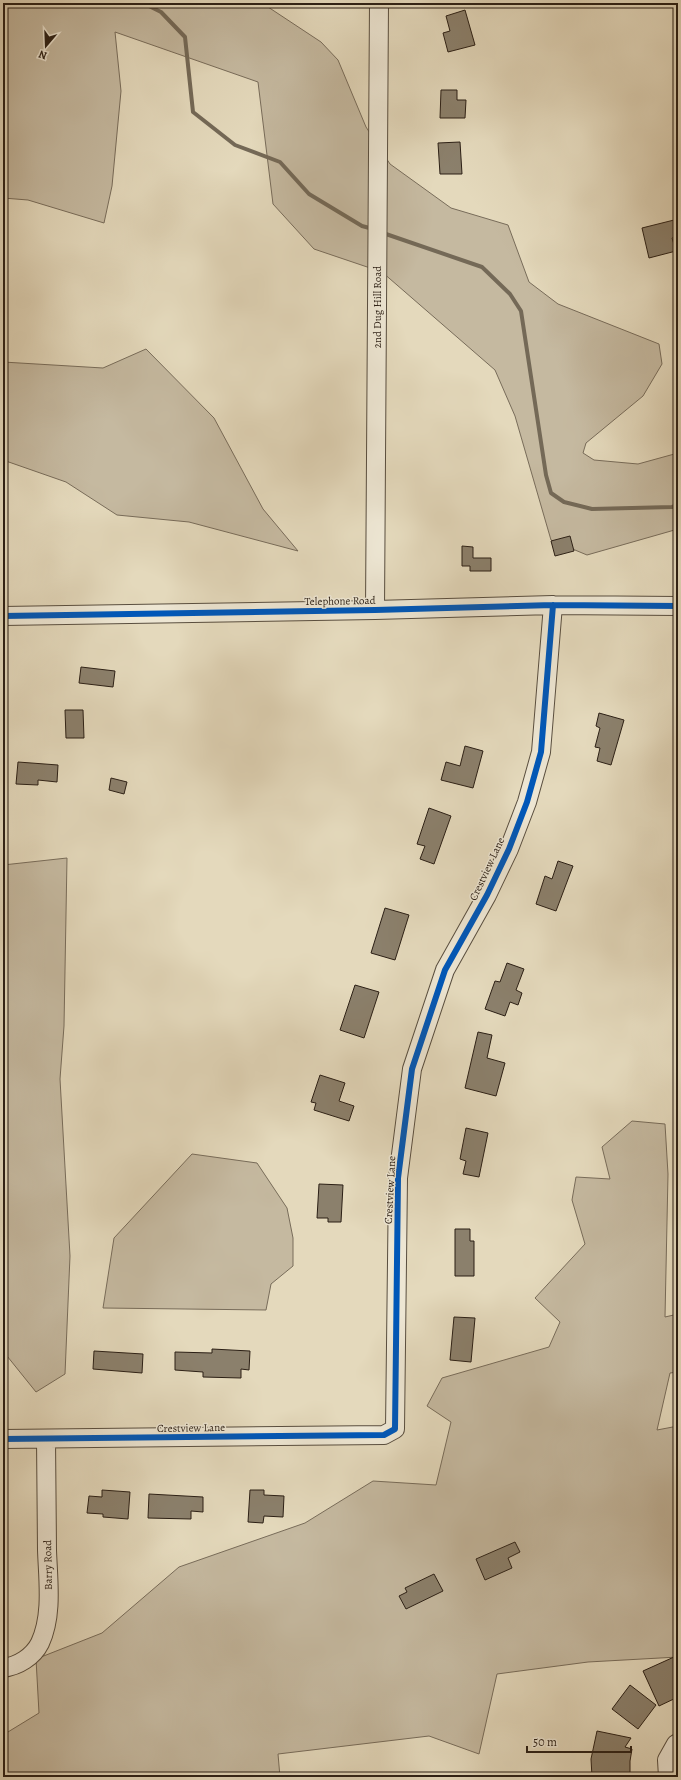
<svg xmlns="http://www.w3.org/2000/svg" width="681" height="1780" viewBox="0 0 681 1780" font-family="Alegreya,serif">
	<style>
		.green { fill: #c5b9a0; stroke: #786c5a }
		.lines { fill: none; stroke-linecap: round; stroke-linejoin: round }
		.stream { stroke: #746957; stroke-width: 4 }
		.building { fill: #8b806c; stroke: #2b1f15 }
		.minor-casing { stroke: #594e3f; stroke-width: 20 }
		.minor { stroke: #ede6d3; stroke-width: 18 }
		.cycleway-casing { stroke: #ede6d3; stroke-width: 8 }
		.cycleway { stroke: #0057b8; stroke-width: 6 }
		.labels { text-anchor: middle; dominant-baseline: central; stroke-width: 3; stroke-linejoin: round; paint-order: stroke }
		.street-label { font-size: 11px; fill: #2b1f15; stroke: #ede6d3 }
	</style>
	<rect width="100%" height="100%" fill="#e4d9bc"/>
	<filter id="stains"><feTurbulence type="fractalNoise" baseFrequency=".005" numOctaves="4"/><feColorMatrix values="0 0 0 0 .2 0 0 0 0 .09 0 0 0 0 .02 0 0 0 .5 -.17"/></filter>
	<radialGradient id="worn" r=".72"><stop offset=".6" stop-color="#630" stop-opacity="0"/><stop offset="1" stop-color="#630" stop-opacity=".3"/></radialGradient>
	<path class="green" d="M3,3H262L321,42L338,60L366,127L390,164L451,208L508,225L529,282L558,304L659,344L662,364L643,396L586,443L583,453L594,460L638,464L678,453V529L587,555L551,540L515,416L495,370L382,272L314,249L273,204L258,82L115,32L121,91L112,186L104,223L28,200L3,198Z
		M146,349L214,418L263,509L298,551L189,522L117,515L66,482L3,460V362L103,368Z
		M67,858L64,1026L60,1079L70,1256L65,1374L36,1392L3,1351V865Z
		M632,1121L665,1124L668,1174L665,1317L678,1314V1372L670,1373L657,1430L678,1426V1657L588,1662L497,1674L479,1754L429,1736L278,1754L280,1777H3V1735L39,1713L36,1659L102,1633L179,1567L305,1523L373,1481L436,1485L451,1422L427,1406L442,1378L549,1347L560,1322L535,1298L585,1244L572,1200L576,1177L610,1179L602,1147Z
		M192,1154L257,1163L287,1208L293,1238V1266L271,1284L266,1310L103,1308L114,1238Z"/>
	<g class="lines">
		<path class="stream" d="M143,3L161,12L185,37L193,112L235,145L280,162L309,194L362,226L373,229
			M383,233L482,267L510,294L521,311L546,475L551,493L564,502L592,509L672,507L678,505"/>
	</g>
	<path class="building" d="M465,10L475,45L448,52L443,33L450,31L446,16Z
		M441,90H457V100H466L465,118H440Z
		M460,142L462,174H440L438,143Z
		M678,219V236L672,238L676,251L649,258L642,228Z
		M570,536L574,551L555,556L551,541Z
		M462,546L473,547V558H491V571H470V566H462Z
		M81,667L115,671L113,687L79,683Z
		M65,710H83L84,738H66Z
		M599,713L624,720L611,765L597,761L600,748L595,747L600,728L596,726Z
		M465,746L483,751L473,788L441,780L446,762L460,766Z
		M18,762L58,765L57,782L38,780V785L16,784Z
		M111,778L127,782L124,794L109,790Z
		M429,808L451,816L434,864L420,859L425,846L417,844Z
		M558,861L573,866L556,911L536,904L545,876L552,879Z
		M385,908L409,915L395,960L371,953Z
		M507,963L524,969L516,990L522,993L518,1005L510,1002L505,1016L485,1009L495,981L500,982Z
		M355,985L379,992L364,1038L340,1030Z
		M478,1032L492,1035L487,1058L505,1063L496,1096L465,1088Z
		M320,1075L345,1083L339,1101L354,1106L349,1121L314,1110L316,1103L311,1102Z
		M466,1128L488,1133L479,1177L463,1174L466,1161L460,1159Z
		M319,1184L343,1185L341,1222H328V1218H317Z
		M455,1229H470V1241H474V1276H455Z
		M454,1317L475,1318L471,1362L450,1360Z
		M212,1349L250,1351L249,1370L241,1369V1378L203,1377V1372L175,1370V1352L212,1353Z
		M94,1351L143,1354L142,1373L93,1369Z
		M102,1490L130,1492L128,1519L103,1517V1514L87,1513L89,1496L102,1497Z
		M250,1490H264V1495L284,1496L283,1517L264,1516L263,1523L248,1522Z
		M149,1494L203,1497V1512L191,1511V1519L148,1518Z
		M515,1542L520,1552L508,1558L512,1568L485,1580L476,1559Z
		M434,1574L443,1591L406,1609L399,1596L407,1592L405,1588Z
		M674,1657L678,1666V1697L659,1706L643,1671Z
		M630,1685L656,1705L638,1729L612,1709Z
		M597,1731L631,1738L625,1747L632,1749L630,1761V1777H592L591,1759Z"/>
	<g class="lines">
		<g class="minor-casing">
			<path id="minor" d="M375,610L379,3
				M3,616L375,610L553,605L678,606
				M3,1439L384,1435L395,1429L398,1178L412,1069L445,970L487,895L509,849L527,802L541,752L553,605
				M3,1668C18,1666 33,1657 40,1643C53,1615 48,1580 47,1550C47,1513 46,1476 46,1439
				M668,1777L667,1760L676,1744L678,1743"/>
		</g>
		<use href="#minor" class="minor"/>
		<g class="cycleway-casing">
			<path id="cycleway" d="M3,616L375,610L553,605L678,606
				M3,1439L384,1435L395,1429L398,1178L412,1069L445,970L487,895L509,849L527,802L541,752L553,605"/>
		</g>
		<use href="#cycleway" class="cycleway"/>
	</g>
	<g class="labels">
		<g class="street-label">
			<text transform="translate(377 307) rotate(-90)">2nd Dug Hill Road</text>
			<text transform="translate(340 601) rotate(-1)">Telephone Road</text>
			<text transform="translate(487 869) rotate(-65)">Crestview Lane</text>
			<text transform="translate(390 1190) rotate(-87)">Crestview Lane</text>
			<text transform="translate(191 1428) rotate(-1)">Crestview Lane</text>
			<text transform="translate(48 1565) rotate(-91)">Barry Road</text>
		</g>
	</g>
	<rect width="681" height="1780" fill="none" stroke="#e4d9bc" stroke-width="16"/>
	<rect x="4" y="4" width="673" height="1772" fill="none" stroke="#2b1f15" stroke-width="2"/>
	<rect x="8" y="8" width="665" height="1764" fill="none" stroke="#2b1f15"/>
	<g transform="translate(46 46) rotate(199)" stroke="#ede6d3" stroke-width="3" paint-order="stroke">
	<path d="M0-3L7 15L0 10L-7 15Z" fill="#2b1f15"/>
	<text y="-6" font-size="11" font-weight="bold" text-anchor="middle" fill="#2b1f15">N</text>
	</g>
	<path d="M527 1746v6h104v-6" fill="none" stroke="#2b1f15" stroke-width="2"/>
	<text x="533" y="1746" font-size="12" fill="#2b1f15" stroke="#ede6d3" stroke-width="3" paint-order="stroke">50 m</text>
	<rect width="100%" height="100%" filter="url(#stains)"/>
	<rect width="100%" height="100%" fill="url(#worn)"/>
</svg>
